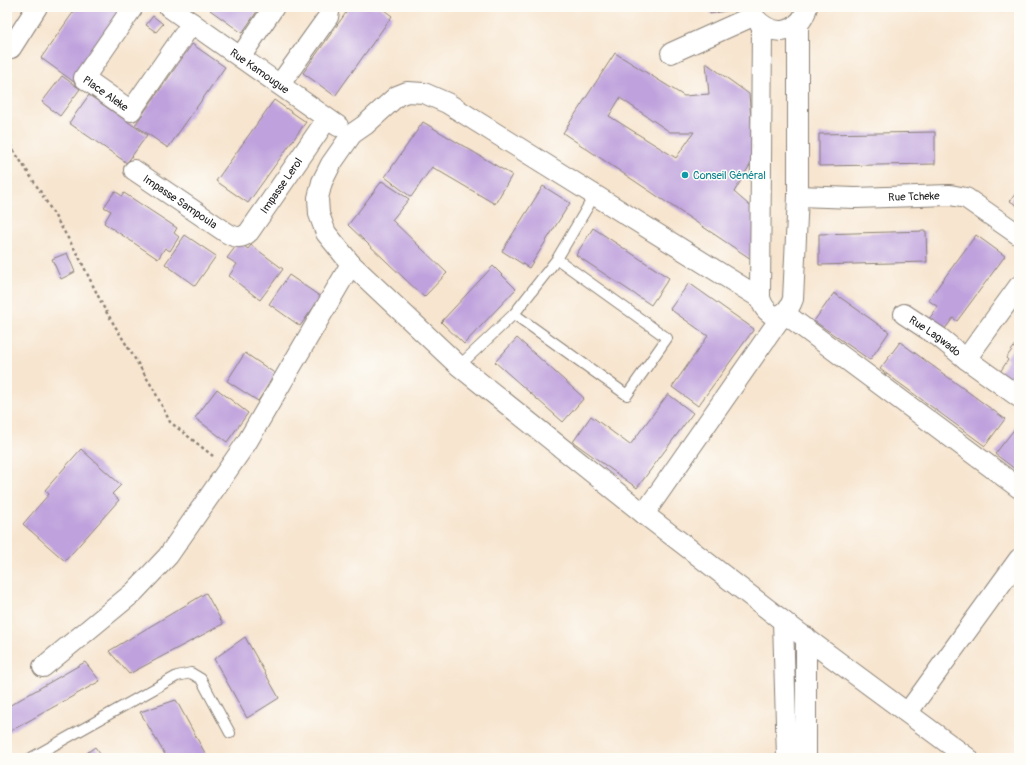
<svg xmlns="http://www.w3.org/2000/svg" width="1026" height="765" viewBox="0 0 1026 765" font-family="Pangolin,sans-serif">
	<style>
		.building { fill: #bfa2dd; fill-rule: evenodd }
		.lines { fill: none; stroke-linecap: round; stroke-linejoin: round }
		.lane-casing { stroke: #8a8076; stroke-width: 12 }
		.street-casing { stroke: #8a8076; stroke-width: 22 }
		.path { stroke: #8a8076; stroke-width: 2.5; stroke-dasharray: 3 3; stroke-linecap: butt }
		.lane { stroke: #fff; stroke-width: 10 }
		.street { stroke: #fff; stroke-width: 20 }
		.culture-dot { fill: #0f9aa8; stroke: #fdfcf7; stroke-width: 1.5 }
		.labels { text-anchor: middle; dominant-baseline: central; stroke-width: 3; stroke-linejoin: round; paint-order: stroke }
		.street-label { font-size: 11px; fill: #1c1c1c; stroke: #fdfcf7 }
		.culture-label { font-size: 11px; fill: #0d838f; stroke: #fdfcf7; text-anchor: start }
	</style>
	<rect width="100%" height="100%" fill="#fdfcf7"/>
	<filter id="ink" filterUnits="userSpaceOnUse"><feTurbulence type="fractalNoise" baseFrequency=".025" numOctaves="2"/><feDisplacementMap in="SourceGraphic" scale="8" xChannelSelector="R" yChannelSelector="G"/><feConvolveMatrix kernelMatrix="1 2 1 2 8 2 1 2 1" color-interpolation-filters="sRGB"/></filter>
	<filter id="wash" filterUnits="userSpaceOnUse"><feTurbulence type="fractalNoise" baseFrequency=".012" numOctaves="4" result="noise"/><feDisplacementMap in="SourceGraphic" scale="16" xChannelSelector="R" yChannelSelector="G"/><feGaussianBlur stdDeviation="0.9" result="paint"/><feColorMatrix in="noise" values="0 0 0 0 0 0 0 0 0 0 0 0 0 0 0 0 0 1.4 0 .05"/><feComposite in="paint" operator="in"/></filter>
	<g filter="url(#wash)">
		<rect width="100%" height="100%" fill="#f7e5cf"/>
		<g id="blocks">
			<path class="building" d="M77,7H126L74,82L41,58Z
				M213,7H260L242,33L210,10Z
				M350,7H380L392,16L335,96L303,73Z
				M710,7H740V8L710,14Z
				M153,16L163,24L156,32L146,25Z
				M192,44L225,67L168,148L135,125Z
				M615,53L684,96L709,94L706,63L749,94L754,158L734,192L757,212V263L563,133ZM620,98L670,132H694L676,158L609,116Z
				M62,76L80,89L60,116L42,102Z
				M89,95L147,135L127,163L69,123Z
				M274,100L306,122L248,203L216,181Z
				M423,122L512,175L495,204L432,167L411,197L385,177Z
				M935,132V164L819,166V134Z
				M382,181L409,199L392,220L447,273L424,297L348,225Z
				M543,186L570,203L529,268L502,251Z
				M1019,189V207L1010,201Z
				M115,191L122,196L124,193L177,228L174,233L179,237L170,251L165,248L158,259L104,223L111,211L104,207Z
				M593,228L669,278L651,305L576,255Z
				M926,231L927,262L819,265V234Z
				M185,235L216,256L195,286L165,264Z
				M976,235L1005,256L957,321L953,318L944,330L929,319L938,307L928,300Z
				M239,242L248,249L251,245L283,269L260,300L229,276L237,264L227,258Z
				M67,253L75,272L61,279L52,259Z
				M493,266L516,289L464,344L441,322Z
				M289,275L321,297L300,326L269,304Z
				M689,283L754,329L698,406L672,387L708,336L670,309Z
				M834,293L889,332L870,360L814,321Z
				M517,338L584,398L563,422L495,362Z
				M1019,340V378L1015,384L1000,372L1008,360L1006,358Z
				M900,342L1005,419L985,446L880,369Z
				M245,353L276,374L258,401L227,381Z
				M217,389L248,413L227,442L195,418Z
				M668,394L693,413L637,488L573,442L591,416L630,445Z
				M1016,427L1019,430V472L995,454Z
				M81,449L121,485L112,494L119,500L65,561L23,524L49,494L45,490Z
				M206,593L223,624L129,674L109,651Z
				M245,637L279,698L247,718L214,659Z
				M85,662L100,681L7,733V707Z
				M176,700L206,755L202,758H167L140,712Z
				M95,747L103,758H80Z"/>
		</g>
	</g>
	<g filter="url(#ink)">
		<use href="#blocks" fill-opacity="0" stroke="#8a8076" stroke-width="1"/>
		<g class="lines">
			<g class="lane-casing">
				<path id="lane" d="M514,314L627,395L667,338L557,259
					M459,366L514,314L557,259L594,196
					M31,758L177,676L191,673L201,679L230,733"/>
			</g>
			<g class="street-casing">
				<g id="street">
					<path id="s1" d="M133,7L84,78L131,111L192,23"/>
					<path id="s2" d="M169,7L338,126"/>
					<path d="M755,18C773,38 800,35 807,7"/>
					<path d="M762,26L760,298C767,320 785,322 793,299L798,196V23"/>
					<path d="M11,48L37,7"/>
					<path d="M671,53L753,16"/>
					<path d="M241,56L274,7"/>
					<path d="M280,84L328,17L330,7"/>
					<path id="s3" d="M134,170L227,233C236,238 242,239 249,232L327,119"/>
					<path id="s4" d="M798,196L855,198L950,195L966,198L1019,235"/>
					<path d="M351,264L459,366L644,514L783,621L968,758"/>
					<path id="s5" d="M904,314L939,337L966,359L1019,397"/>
					<path d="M966,359L1019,286"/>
					<path d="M644,514L784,313L1019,488"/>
					<path d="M783,621L787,758"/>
					<path d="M806,637V758"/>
					<path d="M43,667L134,592L168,556L247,442L351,264L326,233L319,214L318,198L322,182L331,164L352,134L365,125L397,96L407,92L424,93L447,103L760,298"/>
					<path d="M908,712L1019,559"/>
				</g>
			</g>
			<path class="path" d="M7,140L40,191L78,255L104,308L154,390L170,422L213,456"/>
			<use href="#lane" class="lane"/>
			<use href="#street" class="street"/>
		</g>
	</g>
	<circle class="culture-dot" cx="685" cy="175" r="4"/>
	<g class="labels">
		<g class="street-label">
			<text stroke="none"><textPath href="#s2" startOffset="111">Rue Kamougue</textPath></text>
			<text stroke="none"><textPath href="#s1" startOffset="113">Place Aleke</textPath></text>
			<text stroke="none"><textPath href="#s3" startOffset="193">Impasse Lerol</textPath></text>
			<text stroke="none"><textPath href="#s4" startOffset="116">Rue Tcheke</textPath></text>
			<text stroke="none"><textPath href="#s3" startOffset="56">Impasse Sampoula</textPath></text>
			<text stroke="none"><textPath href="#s5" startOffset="38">Rue Lagwado</textPath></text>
		</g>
		<g class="culture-label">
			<text x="693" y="175">Conseil Général</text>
		</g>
	</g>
	<rect width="1026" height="765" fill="none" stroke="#fdfcf7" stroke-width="24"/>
</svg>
